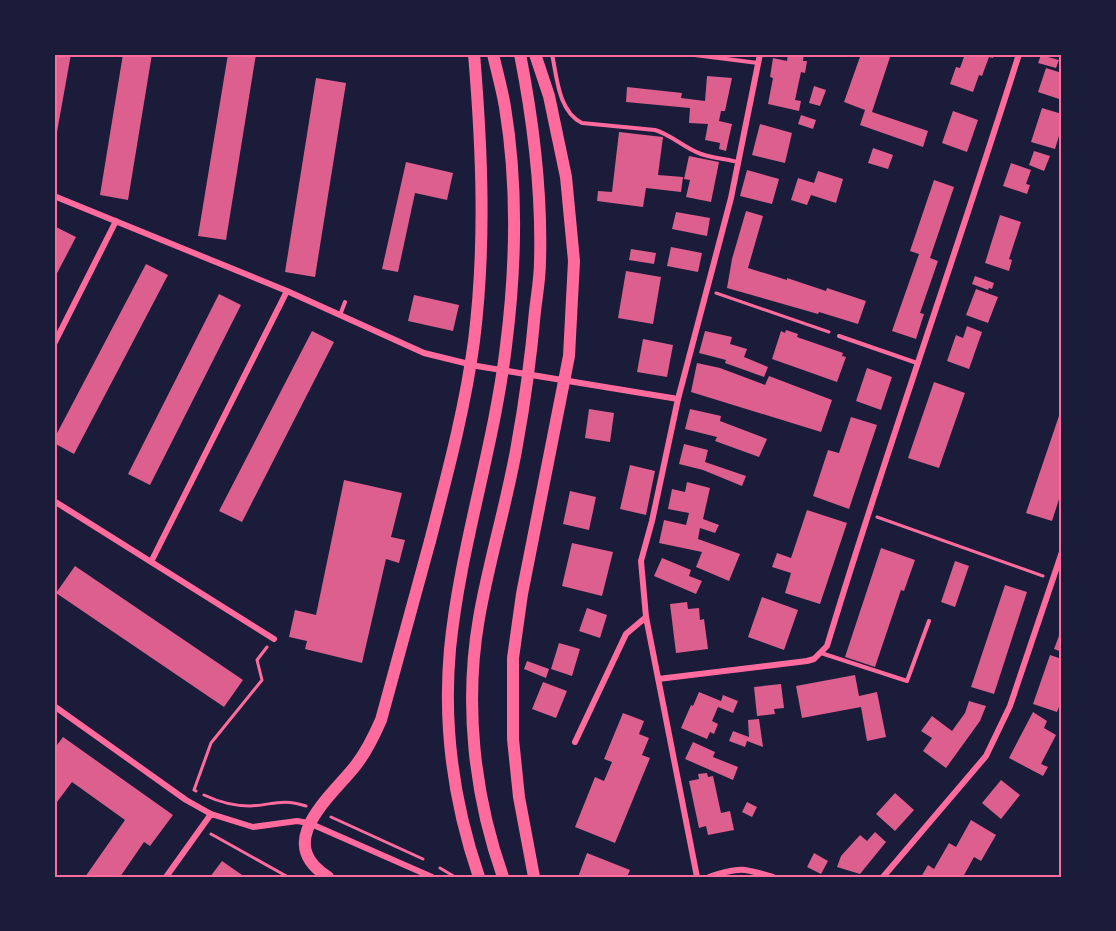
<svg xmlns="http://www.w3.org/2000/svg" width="1116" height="931" viewBox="0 0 1116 931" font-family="'Source Sans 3',sans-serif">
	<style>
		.building { fill: #dd5f8e }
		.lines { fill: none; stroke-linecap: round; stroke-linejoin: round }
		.path { stroke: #ff6b9d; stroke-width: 3 }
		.service { stroke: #ff6b9d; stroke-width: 4 }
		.minor { stroke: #ff6b9d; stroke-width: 6 }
		.primary { stroke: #ff6b9d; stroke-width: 12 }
		.trunk { stroke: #ff6b9d; stroke-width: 12 }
		.neatline { fill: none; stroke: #ff6b9d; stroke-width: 2 }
	</style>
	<rect width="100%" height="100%" fill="#1b1b3a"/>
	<path class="building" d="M54,54H71L55,143H54Z
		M123,54H152L128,200L100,195Z
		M228,54H256L226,240L198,236Z
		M788,54H804L803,61H807L805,73L801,72L795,100L801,101L799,111L768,104L773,78L770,77L773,58L787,61Z
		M861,54H891L872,112L928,131L923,147L860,125L865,110L844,102Z
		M965,54H994L993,58L989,57L982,76L979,75L973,92L950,84L956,67L960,68Z
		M1041,55L1059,60L1056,68L1038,63Z
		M1046,68L1062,73V100L1038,92Z
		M707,76L732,78L725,111H721L719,121L732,124L726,151L719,149L720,143L705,140L708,124L689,123L690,108L626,102L627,87L682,93L681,98L705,101Z
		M316,78L346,83L315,277L285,272Z
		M814,86L826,90L820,106L809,103Z
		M1042,108L1062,114V126L1055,149L1031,142Z
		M953,111L978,120L967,152L942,143Z
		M801,115L816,120L813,129L798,124Z
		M760,124L792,133L785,163L752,155Z
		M619,132L663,137L658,175L683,177L681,192L646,188L643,207L597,201L598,191L612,192Z
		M873,148L893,155L888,169L868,163Z
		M1034,151L1050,156L1044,171L1029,165Z
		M689,156L719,162L711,202L686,197L690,180L684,179Z
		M406,162L453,173L447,200L415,193L398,272L382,269Z
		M1011,163L1031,170L1026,184L1030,185L1027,194L1003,186Z
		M747,170L779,179L772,204L740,196Z
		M818,171L843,179L836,203L811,195L807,205L791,200L798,178L814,183Z
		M934,180L954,187L930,258L938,261L920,313L924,314L916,339L892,331L919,254L910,251Z
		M746,211L763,216L748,268L787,280V278L826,291L827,288L866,301L858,324L819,312L818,314L727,288L732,259Z
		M676,212L710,218L707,236L672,229Z
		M1000,215L1021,222L1009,259L1012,260L1009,271L985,263Z
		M54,226L76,237L54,279Z
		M671,247L702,253L698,272L667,266Z
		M631,249L656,253L654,264L629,260Z
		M146,264L168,275L74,454L54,443V439Z
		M626,271L661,277L653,324L618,318Z
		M975,276L994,283L992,289L989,288L988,290L972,284Z
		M976,289L998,297L988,323L966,315Z
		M219,294L241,305L150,485L128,474Z
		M414,295L459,305L453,331L408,321Z
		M967,326L982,332L969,369L947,361L956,335L963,338Z
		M786,330L798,334L797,337L843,353L842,356L846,357L837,382L772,359L781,331L785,333Z
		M312,331L334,342L242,522L219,511Z
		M705,331L732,337L730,344L747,349L744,357L768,367L764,377L725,363L726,360L699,353Z
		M643,339L673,345L667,377L637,372Z
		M697,363L720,368L765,385L769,376L832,400L821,432L691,392Z
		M867,368L892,377L881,410L856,401Z
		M934,382L965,393L939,468L908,458Z
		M1062,407V490L1052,521L1026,513Z
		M589,409L614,413L610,442L585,438Z
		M690,409L721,416L720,421L767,439L759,457L715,441L717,437L685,429Z
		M851,417L877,425L849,509L813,496L828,450L839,453Z
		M684,444L708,450L705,462L746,476L742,486L703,470L679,464Z
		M630,465L655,471L646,515L620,509Z
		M344,480L402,493L391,537L405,540L399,563L386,559L362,663L305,649L307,641L289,637L295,610L316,615Z
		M687,482L710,488L703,519L719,525L715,533L700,528L698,539L740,554L729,581L696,567L702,552L659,543L664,520L686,525L689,513L668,509L672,489L685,492Z
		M570,491L596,497L589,530L563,524Z
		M807,510L847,523L820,604L785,593L791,573L772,567L777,553L791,558Z
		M572,543L613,552L602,596L562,586Z
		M881,548L915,560L904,591L901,590L875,667L845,657Z
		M662,558L691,570L689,576L702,581L696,594L654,576Z
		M955,561L969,566L955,607L941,602Z
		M75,566L243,680L224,707L56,593Z
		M1005,585L1027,592L994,694L971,687Z
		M762,597L798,610L784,650L748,637Z
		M687,602L688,609L699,608L700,620L704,619L708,649L676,653L670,604Z
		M587,608L607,615L600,638L579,631Z
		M1062,628V652L1054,649Z
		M559,643L580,649L572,676L551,669Z
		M1050,655L1062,659V699L1057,712L1033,704Z
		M527,661L549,669L546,678L524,669Z
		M855,675L859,696L877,692L886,737L867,741L861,707L802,718L796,686Z
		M543,682L567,691L556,718L532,709Z
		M781,684L784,708L774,709L775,714L757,716L754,687Z
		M699,692L721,701L723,695L738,701L733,713L718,707L712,721L718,724L714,734L710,732L707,739L681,728L691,705L693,706Z
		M969,701L986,706L980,721L946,768L923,751L932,738L921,731L932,716L952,731L965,713Z
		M1033,712L1047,721L1044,728L1056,735L1041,764L1048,767L1043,776L1009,758Z
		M623,713L644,721L639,734L649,738L642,755L650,758L615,843L575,827L595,777L604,781L612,762L604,759Z
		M759,719L763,747L747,741L745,747L729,741L733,731L749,737L748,720Z
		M63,737L173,815L150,846L144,842L120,877H85L125,820L72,782L54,806V749Z
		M693,742L715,752L713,757L738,767L733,780L685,759Z
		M707,773L708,777L713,776L721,813L730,811L734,830L708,835L706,826L699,828L689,781L699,779L698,774Z
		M1001,780L1020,795L1001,819L982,803Z
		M895,793L914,810L895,831L876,814Z
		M747,802L757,807L752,817L742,812Z
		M971,820L996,835L981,861L974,857L963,877H921L928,865L934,869L949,843L956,847Z
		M875,832L886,842L860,874L837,867L841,856L860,835L867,841Z
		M587,853L630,870L627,877H578Z
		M814,853L828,861L821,874L807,867Z
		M222,861L245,877H210Z"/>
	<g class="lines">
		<path class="path" d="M716,293L829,332
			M877,517L1043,576
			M196,791L194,790L211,743L262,680L257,660L267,647
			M204,795C219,802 234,806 250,806C273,805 281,798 306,806
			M331,817L423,859
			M211,834L288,877
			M440,868L455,877"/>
		<path class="service" d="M552,54C557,77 558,111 582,123L655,130C672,135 684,148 701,154C713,158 726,159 738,162
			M687,54L758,63
			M340,315L345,302
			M839,336L917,363
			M821,653L907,681L929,621"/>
		<path class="minor" d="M54,196L287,291L424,353L477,366L678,399
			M54,344L116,221
			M54,501L274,639
			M151,562L287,291
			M658,679L807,661L814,659L827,646C887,447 957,252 1019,54
			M54,706L186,800L211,814L253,827L297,821L309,823L432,877
			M575,742L626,634L646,617
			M166,877L211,814
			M697,877L646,617L641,561L652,521L678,399L731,198L760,54
			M709,877C740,867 743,868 773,877
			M883,877L986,756L1010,706L1062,552"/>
		<path class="primary" d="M328,877C272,842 332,796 356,765C367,751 374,736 381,720L430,541"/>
		<path class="trunk" d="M430,541C447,475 465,409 474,341C486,245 482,149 474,54
			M479,877C454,804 443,726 450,649C460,547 494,448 506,346C516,267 518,186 505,107C502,89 497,72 493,54
			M503,877C474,795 464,704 479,618C489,560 507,503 517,445C525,401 531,356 535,311C537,294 540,278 540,261C542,193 533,120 520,54
			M534,877L519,797L513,739V658L522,594L569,356L574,261L566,177L549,96L535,54"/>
	</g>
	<rect width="1116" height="931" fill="none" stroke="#1b1b3a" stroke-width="111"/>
	<rect x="56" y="56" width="1004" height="820" class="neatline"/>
</svg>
